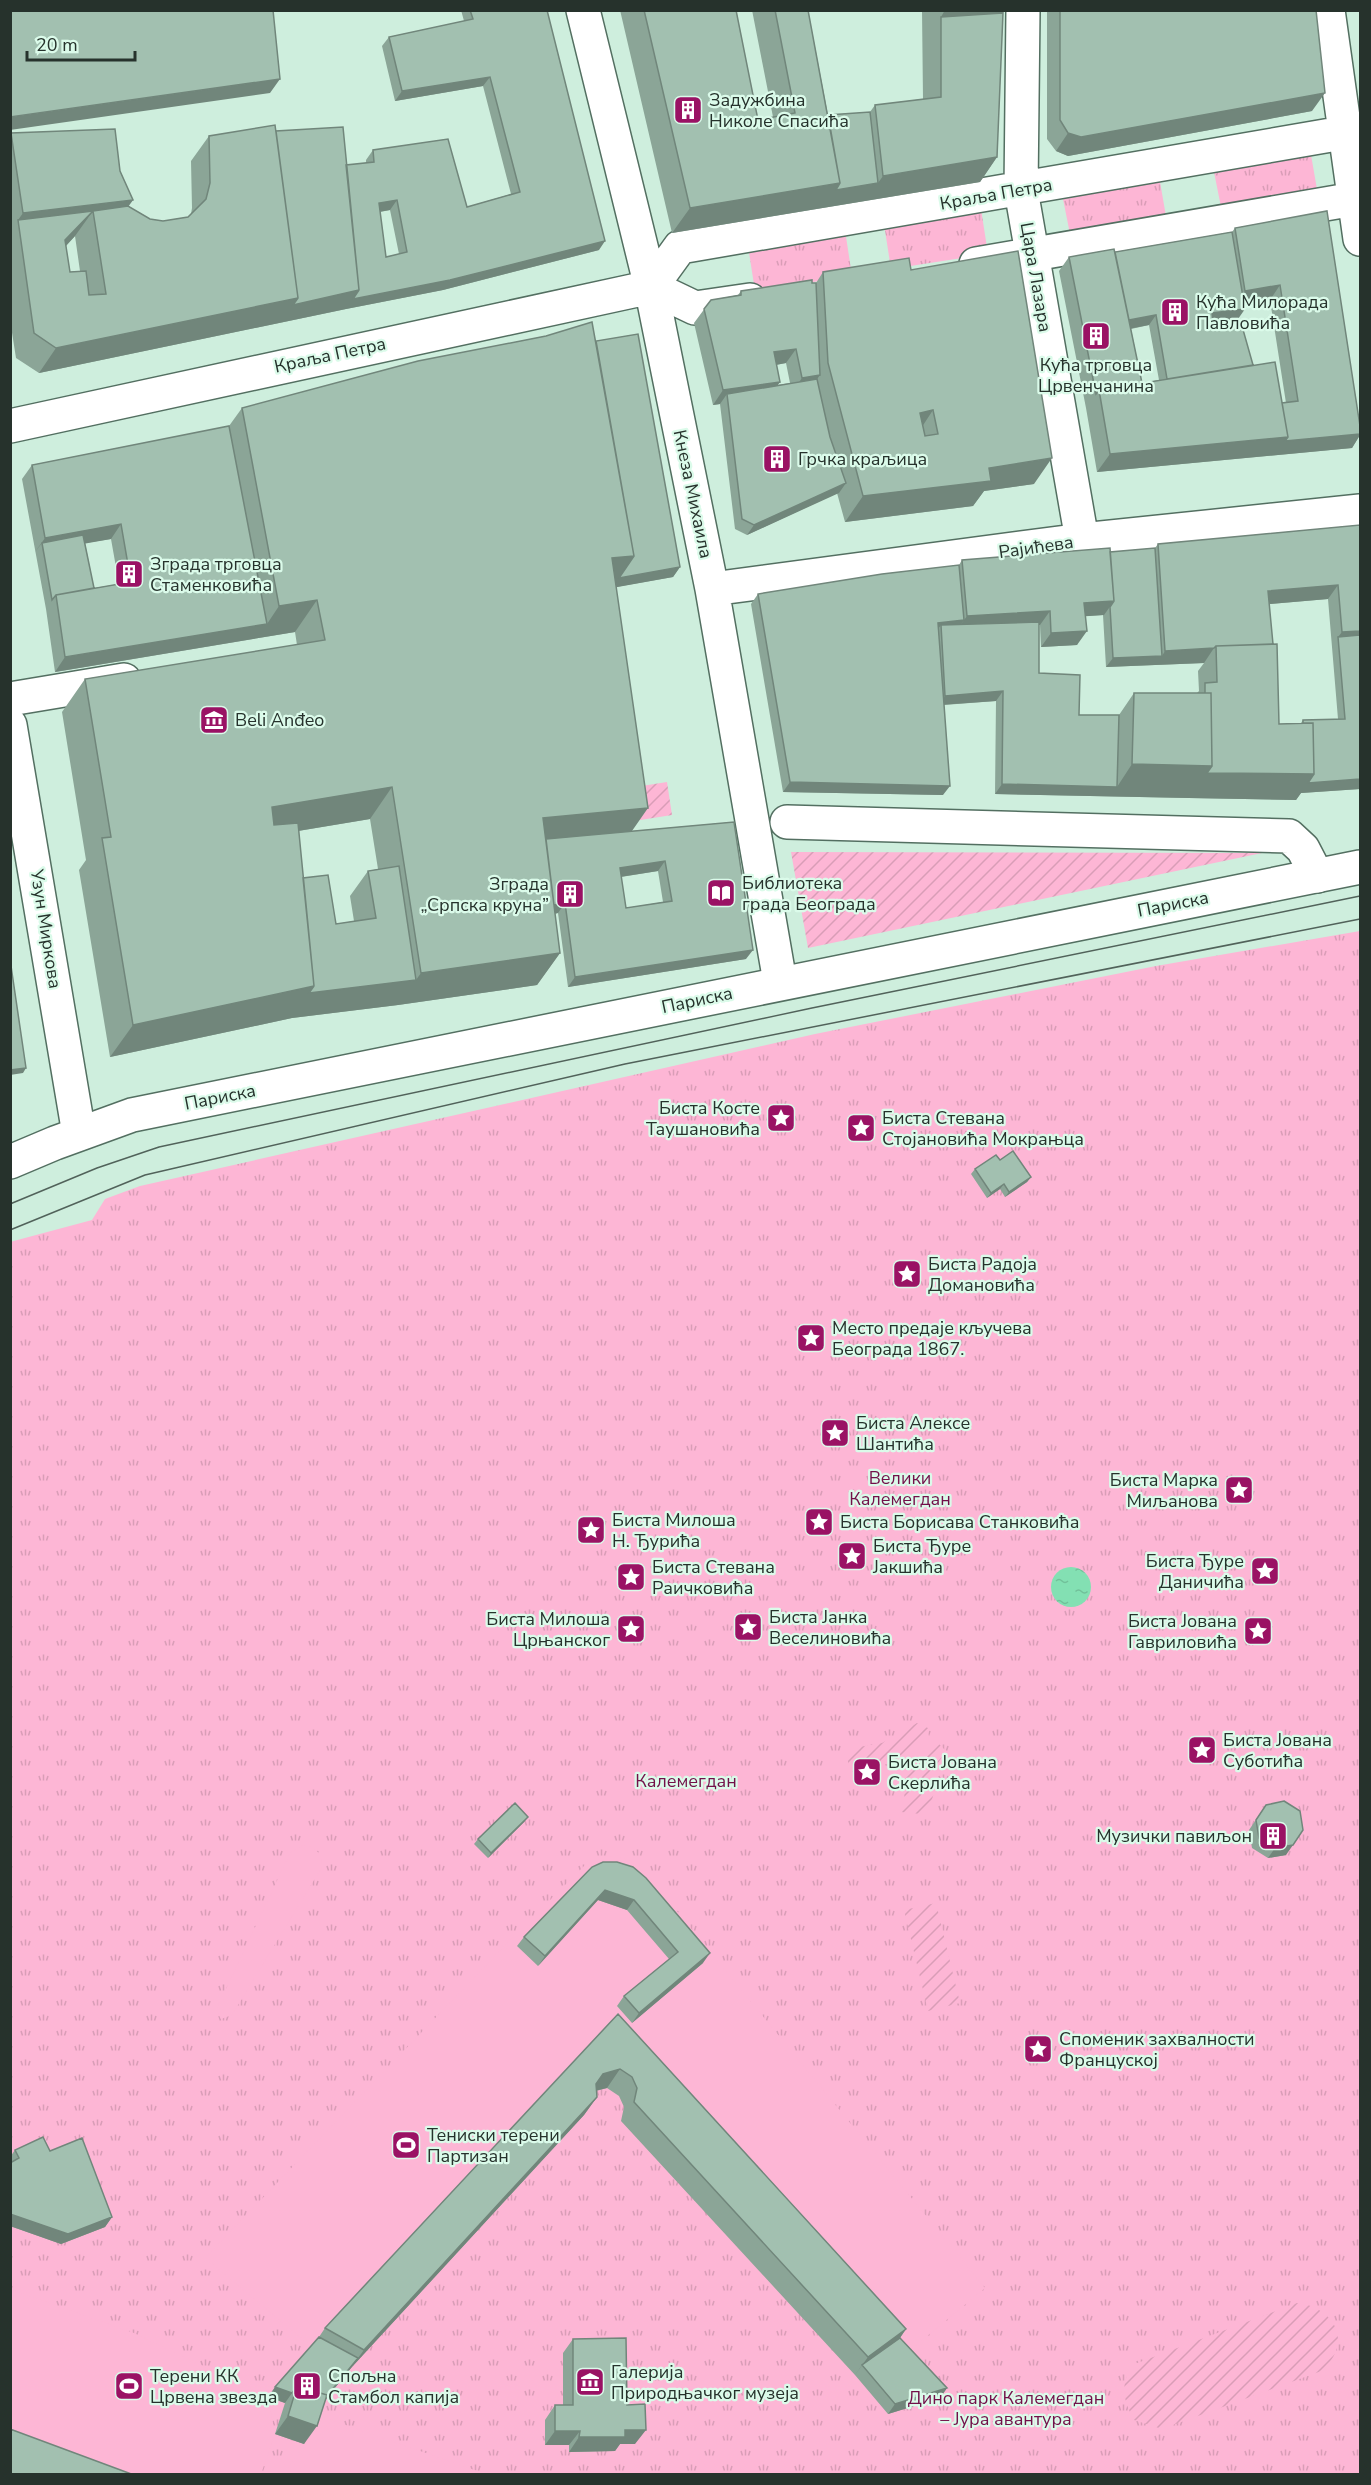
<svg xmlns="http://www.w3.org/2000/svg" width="1371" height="2485" viewBox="0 0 1371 2485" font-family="'Nunito Sans',sans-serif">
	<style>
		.grass { fill: url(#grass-tufts) }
		.garden { fill: url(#garden-furrows) }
		.pitch { fill: #fdb6d5 }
		.water { fill: url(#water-ripples) }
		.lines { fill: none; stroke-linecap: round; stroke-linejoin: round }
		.street-casing { stroke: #536f61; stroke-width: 36 }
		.secondary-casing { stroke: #536f61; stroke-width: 36 }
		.street { stroke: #fff; stroke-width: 33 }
		.secondary { stroke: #fff; stroke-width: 33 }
		.tram { stroke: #51625a; stroke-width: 1.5 }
		.wall { fill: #8ba597; fill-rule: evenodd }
		.shaded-wall { fill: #71867b }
		.building { fill: #a2c0b0; stroke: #71867b; stroke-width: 1.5; fill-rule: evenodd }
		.labels { text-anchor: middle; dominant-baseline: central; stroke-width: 4.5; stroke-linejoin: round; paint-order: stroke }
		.poi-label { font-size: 18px; fill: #26322c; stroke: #dbfbea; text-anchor: start }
		.street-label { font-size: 18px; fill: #26322c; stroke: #dbfbea }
		.park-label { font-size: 18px; fill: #721049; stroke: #dbfbea }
	</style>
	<defs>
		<pattern id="grass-tufts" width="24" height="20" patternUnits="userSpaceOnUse" patternTransform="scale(1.5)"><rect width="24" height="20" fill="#fdb6d5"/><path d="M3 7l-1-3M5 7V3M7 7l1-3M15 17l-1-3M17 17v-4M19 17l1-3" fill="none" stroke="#d99db7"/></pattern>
		<pattern id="garden-furrows" width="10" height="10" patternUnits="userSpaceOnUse" patternTransform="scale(1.5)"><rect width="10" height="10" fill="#fdb6d5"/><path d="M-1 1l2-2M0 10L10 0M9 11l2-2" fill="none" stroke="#d99db7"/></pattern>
		<pattern id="water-ripples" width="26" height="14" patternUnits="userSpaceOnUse" patternTransform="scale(1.5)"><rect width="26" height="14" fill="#83e0b3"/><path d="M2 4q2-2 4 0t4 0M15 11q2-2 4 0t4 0" fill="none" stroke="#71c19a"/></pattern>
	</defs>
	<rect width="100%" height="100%" fill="#ceeedd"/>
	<path class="grass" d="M1310,149L1318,195L1222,212L1213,167Z
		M1159,176L1167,222L1071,239L1062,194Z
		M981,209L988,254L891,269L884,224Z
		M845,230L852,276L755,291L748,246Z
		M1360,931V2474H11L10,1242L92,1220L105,1199L140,1186L815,1034L1156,966Z"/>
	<path class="garden" d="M667,782L672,815L634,821L629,788Z
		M791,852L1262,853L808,948Z
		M917,1723L928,1728L929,1738L896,1765C876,1766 872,1753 859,1775L850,1770L847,1757L859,1747L882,1743Z
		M938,1743L946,1751C943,1756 937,1763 936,1768C931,1789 940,1796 921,1814L901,1812L898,1807L905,1801L902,1776L905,1769Z
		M936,1903L960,2003L928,2011L904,1910Z
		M1297,2303C1316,2304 1339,2319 1338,2341C1338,2352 1330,2362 1324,2370L1162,2429L1134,2420C1123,2400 1120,2386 1132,2365Z"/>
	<path class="pitch" d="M303,1845C317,1847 322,1854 322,1867L232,2015L221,2019L216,2010L290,1853Z
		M616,1856L630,1861L645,1872L985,2288L902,2357L605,2033L312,2347L205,2258L513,1937L589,1861L601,1857Z
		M10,2289L134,2333L268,2397L275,2434L261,2474H72L11,2452Z
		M314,2414L486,2474H284L304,2444Z"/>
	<path class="water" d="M1051 1587a20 20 0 1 1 40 0a20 20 0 1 1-40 0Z"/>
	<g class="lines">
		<g class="street-casing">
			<path id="street" d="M583,10L651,287L712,589L780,982
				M1023,10L1021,190L1082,540
				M1328,10L1360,239
				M976,264L1360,198
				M651,287L680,247L1360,130
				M10,426L651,287L695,308L750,300
				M712,589L1082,540L1360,511
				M10,699L124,680
				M787,822L1289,836L1303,849L1317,876"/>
		</g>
		<g class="secondary-casing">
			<path id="secondary" d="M10,725L79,1134
				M10,1162L55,1143L132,1115L1360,867"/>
		</g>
		<use href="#street" class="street"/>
		<use href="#secondary" class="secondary"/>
		<path class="tram" d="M10,1204L97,1168L159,1147L812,1008L1360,896
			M10,1230L145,1175L625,1064L1360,919"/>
	</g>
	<path class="wall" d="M461,10H547L599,250L443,290L346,309L39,373L16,358L10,320L11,133L120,171L133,200L128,206L150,219L163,221L188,217L191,214L192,208L191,161L209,136L276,131L346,165L366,163V160L373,150L467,207L511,194L483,86L395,101L382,46L389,37L464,21ZM390,210L399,254L386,257L380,212ZM75,236L80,271L70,272L66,246Z
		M620,10H736L758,120L773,117L752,10H808L828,115L870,112L875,105L923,99L922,10H1005L1003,13L997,157L980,182L672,233Z
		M1047,10H1316L1312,111L1068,156L1056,151L1047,139Z
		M1327,211L1360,426V435L1352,448L1097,472L1086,408L1059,271L1069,257L1115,252L1232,232L1235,228ZM1270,300L1286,403H1282L1253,365L1214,330L1213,322L1238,319L1244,304ZM1149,325L1159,380L1142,383L1131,329Z
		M911,270L1034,484L984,491L973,506L845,522L837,493L747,535L735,529L720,404L713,405L694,323L711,300L738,295L741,291L816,283L823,272ZM786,363L790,383L777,385L776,365Z
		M596,341L680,567L673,577L616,587L632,831L734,822L746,959L568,987L558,913L555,914L560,953L537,985L398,1005L292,1018L110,1057L79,870L86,860L62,712L85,679L297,645L295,632L55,672L46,609L22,479L32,465L229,426L242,408ZM111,539L119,584L94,588L85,543ZM370,819L378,869L368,871L350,896L354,921L336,924L303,878L298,831ZM658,871L663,902L626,908L621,877Z
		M1360,525V789L1301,793L1296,800L1189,798L995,794L996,701L944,705L943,795L783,792L751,604L758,594L959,565L962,560L1110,552L1155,548L1158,544ZM1328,599L1338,719L1303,720L1301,723L1279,724L1269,604ZM1103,615L1106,667L1204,663L1198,671L1199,691L1197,693H1134L1119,715H1079L1039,673V625H1040L1041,647L1077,645L1086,616Z
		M1000,1160L1031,1177L1027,1182L1005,1197L1000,1189L987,1198L971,1174L975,1169Z
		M1266,1805L1286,1855L1268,1858L1252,1848L1249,1830Z
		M528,1817L524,1822L488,1858L474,1844L478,1839Z
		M603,1862L703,1963L632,2023L617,2006L624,1996L669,1959L627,1910L598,1900L538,1966L517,1946L524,1937Z
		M618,2014L906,2329L900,2338L947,2388L940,2398L888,2414L855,2375L621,2121L624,2107L619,2096L607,2088L596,2091L597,2097L584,2115L351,2368L325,2400L304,2444L275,2434L285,2403L268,2397L319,2337L325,2328Z
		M15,2150L50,2151L112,2217L105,2227L61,2244L10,2226V2157Z
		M573,2339L627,2405L635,2444H620L615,2451L569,2452V2445H545V2420L555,2405H563V2353Z"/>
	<path class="shaded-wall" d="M945,10H1005L985,38L941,17Z
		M490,77L483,86L395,101L402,91Z
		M280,79L270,93L10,130V117Z
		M1325,93L1312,111L1068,156L1056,151L1068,133Z
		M997,157L980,182L672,233L690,208L840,183H878L883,176Z
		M133,200L110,232L93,211L75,236L47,266L18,220L23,213Z
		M397,200L390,210L372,213L379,203Z
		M605,241L599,250L443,290L346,309L39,373L56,348L298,298L359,290Z
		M1280,285L1270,300L1235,305L1245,291Z
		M1245,309L1238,319L1205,323L1212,313Z
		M1156,315L1149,325L1118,331L1125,321Z
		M796,349L786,363L764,367L774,352Z
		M820,375L810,389L792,392L802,378Z
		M780,382L770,396L727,394L720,404L713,405L723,390Z
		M933,410L916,436L920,413Z
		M1360,434V435L1352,448L1097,472L1110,454L1288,437Z
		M1052,458L1034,484L984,491L973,506L845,522L863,496L989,468Z
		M846,483L839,493L747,535L754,525Z
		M121,524L111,539L43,551L42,543L35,552L45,538Z
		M634,556L680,567L673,577L612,588V558Z
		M1338,585L1328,599L1258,605L1268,591Z
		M317,600L295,632L55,672L65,657L267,624L279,606Z
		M1114,601L1104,615L1074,617L1084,603Z
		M1050,611L1040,625L957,630L967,616Z
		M964,620L957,630L941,625L935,633L938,623Z
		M1087,631L1077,645L1041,647L1051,633Z
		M1360,631V644L1338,637L1342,632Z
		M1214,648L1204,663L1106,667L1113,658L1162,656L1165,651Z
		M1003,691L996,701L939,705L945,696Z
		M1132,764L1212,766L1314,774L1360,779V789L1301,793L1296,800L1189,798L995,794L1002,784L1117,787Z
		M790,782L950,786L943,795L783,792Z
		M392,787L370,819L249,839L272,807Z
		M648,808L625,841L528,850L543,818Z
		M665,861L658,871L613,878L620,868Z
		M565,903L558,913L528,917L535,907Z
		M753,950L746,959L568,987L575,977Z
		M560,953L537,985L398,1005L421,973Z
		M416,980L398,1005L292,1018L110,1057L133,1025L314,986Z
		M26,1068L23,1073L10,1075V1070Z
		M1031,1177L1027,1182L1005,1197L1009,1192Z
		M1004,1184L1000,1189L987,1198L991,1193Z
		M528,1817L524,1822L488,1858L491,1853Z
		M1293,1845L1286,1855L1268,1858L1275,1848Z
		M605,1890L634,1900L627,1910L598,1900L538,1966L545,1956Z
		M710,1953L703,1963L632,2023L639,2013Z
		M620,2069L607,2088L590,2092L603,2074Z
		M597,2097L584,2115L351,2368L314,2414L291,2405L358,2358L364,2350Z
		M10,2214L112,2217L105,2227L61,2244L10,2226Z
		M906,2329L893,2348L862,2365L855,2375L868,2357Z
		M275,2387L292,2393L285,2403L268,2397Z
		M947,2388L940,2398L888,2414L895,2404Z
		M288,2416L317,2426L304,2444L275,2434Z
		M625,2430H646L635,2444H620L615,2451L569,2452L579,2437Z
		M555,2431H580L569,2445H545Z"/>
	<path class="building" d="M10,10H273L280,79L10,117Z
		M470,10H547L605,241L450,280L353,299L359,290L346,165L374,162L373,150L448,139L467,207L520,192L490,77L402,91L389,37L473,19ZM397,200L407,252L386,257L379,203Z
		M644,10H736L758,120L795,113L775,10H808L840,183L690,208Z
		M1060,10H1316L1325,93L1081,137L1068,133L1060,120Z
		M1003,13L997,157L883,176L875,105L941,97V17Z
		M870,112L878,183L836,190L840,183L828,115Z
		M275,125L298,298L56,348L34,333L18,220L93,211L65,240L70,272L86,271L89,295L106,294L93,211L128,206L150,219L163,221L188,217L206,199L210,183L209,136Z
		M343,127L359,290L293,305L298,298L276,131Z
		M115,129L120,171L133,200L23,213L11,133Z
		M1327,211L1360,426V434L1285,441L1288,437L1282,403L1298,401L1280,285L1245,291L1235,228Z
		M1232,232L1245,309L1212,313L1214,330L1242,326L1253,365L1167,379L1156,315L1129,320L1115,252Z
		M1114,249L1142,383L1099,390L1096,394L1069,257Z
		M1018,251L1052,458L989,468L991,481L863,496L828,363L823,272L909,258L911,270ZM933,410L938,434L925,436L920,413Z
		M812,280V283H816L820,375L802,378L796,349L774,352L780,382L723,390L704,309L711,300L741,295V291Z
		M592,322L634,556L612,558L648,808L543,818L560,953L421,973L392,787L272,807L274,825L298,823L314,986L133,1025L102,838L111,837L85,679L325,640L317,600L279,606L242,408L418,361L546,336Z
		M638,334L680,567L619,578L634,556L596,341Z
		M1275,362L1288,437L1110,454L1099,390Z
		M817,379L830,437L846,483L754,525L742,519L727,394Z
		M229,426L267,624L65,657L56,595L131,582L121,524L45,538L32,465Z
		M1360,525V631L1342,632L1338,585L1268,591L1273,644L1216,646L1214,648L1165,651L1158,544Z
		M83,535L94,588L56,595L52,600L42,543Z
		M1110,548L1114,601L1084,603L1087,631L1051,633L1050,611L967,616L962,560Z
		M1155,548L1162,656L1113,658L1110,607L1114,601L1110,552Z
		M959,565L964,620L938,623L950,786L790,782L758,594L882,574Z
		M1039,622V673L1080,675L1079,715H1119L1117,787L1002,784L1003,691L945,696L941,625Z
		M1360,635V779L1308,783L1314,774L1313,723H1303V720L1345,719L1338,637Z
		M1277,644L1279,724L1313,723L1314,774L1207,773L1212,766L1211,693H1205V683L1217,682L1216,646Z
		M1134,693H1211L1212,766L1132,764Z
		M734,822L753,950L575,977L565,903L554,905L546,839ZM665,861L672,901L626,908L620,868Z
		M399,866L416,980L309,993L314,986L303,878L328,875L336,924L376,918L368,871Z
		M10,959L26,1068L10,1070Z
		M1013,1151L1031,1177L1009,1192L1004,1184L991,1193L975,1169L996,1155L1000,1160Z
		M1284,1801L1300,1811L1303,1830L1293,1845L1275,1848L1259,1838L1256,1820L1266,1805Z
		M515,1803L528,1817L491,1853L478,1839Z
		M603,1862H617L633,1867L646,1878L710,1953L639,2013L624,1996L678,1952L634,1900L605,1890L545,1956L524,1937L592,1867Z
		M618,2014L906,2329L868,2357L634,2102L637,2088L632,2077L620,2069L603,2074L596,2084L597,2097L364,2350L325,2328Z
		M43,2137L50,2151L82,2138L112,2217L68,2234L10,2214V2163L19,2158L15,2150Z
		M319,2337L358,2358L326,2397L327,2395L297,2386L292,2393L275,2387Z
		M626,2338L627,2405L645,2404L646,2430H625V2437H579L580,2431H555V2405H573V2339Z
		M900,2338L947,2388L895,2404L862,2365Z
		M297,2386L327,2395L317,2426L288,2416Z
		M10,2429L134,2475H10Z"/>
	<defs>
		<g id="building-square" transform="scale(1.5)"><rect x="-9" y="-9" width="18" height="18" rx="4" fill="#9a1264" stroke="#dbfbea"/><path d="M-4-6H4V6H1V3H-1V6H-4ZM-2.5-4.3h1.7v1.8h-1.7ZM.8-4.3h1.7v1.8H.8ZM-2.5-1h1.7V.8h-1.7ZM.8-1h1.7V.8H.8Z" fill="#fff"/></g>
		<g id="museum-square" transform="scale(1.5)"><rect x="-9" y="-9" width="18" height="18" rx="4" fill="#9a1264" stroke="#dbfbea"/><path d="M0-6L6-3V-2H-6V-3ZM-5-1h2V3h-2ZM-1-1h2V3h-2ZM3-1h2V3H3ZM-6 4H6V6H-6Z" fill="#fff"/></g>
		<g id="library-square" transform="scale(1.5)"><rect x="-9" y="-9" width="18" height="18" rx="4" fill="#9a1264" stroke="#dbfbea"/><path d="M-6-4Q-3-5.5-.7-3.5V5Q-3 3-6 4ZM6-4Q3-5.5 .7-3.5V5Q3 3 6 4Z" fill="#fff"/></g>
		<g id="sight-square" transform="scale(1.5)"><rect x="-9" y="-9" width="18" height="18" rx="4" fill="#9a1264" stroke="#dbfbea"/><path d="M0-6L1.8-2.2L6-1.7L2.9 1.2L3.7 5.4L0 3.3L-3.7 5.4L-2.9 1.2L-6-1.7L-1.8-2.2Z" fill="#fff"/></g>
		<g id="stadium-square" transform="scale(1.5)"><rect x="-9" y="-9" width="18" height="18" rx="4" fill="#9a1264" stroke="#dbfbea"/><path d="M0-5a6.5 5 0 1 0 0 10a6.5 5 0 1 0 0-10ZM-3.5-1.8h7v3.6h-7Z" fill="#fff"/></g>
	</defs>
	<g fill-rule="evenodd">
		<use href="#building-square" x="688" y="110"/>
		<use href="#building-square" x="1175" y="312"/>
		<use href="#building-square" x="1096" y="336"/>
		<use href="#building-square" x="777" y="459"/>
		<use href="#building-square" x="129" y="574"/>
		<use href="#museum-square" x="214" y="720"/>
		<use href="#library-square" x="721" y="893"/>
		<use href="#building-square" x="570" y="894"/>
		<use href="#sight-square" x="781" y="1118"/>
		<use href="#sight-square" x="861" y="1128"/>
		<use href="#sight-square" x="907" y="1274"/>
		<use href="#sight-square" x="811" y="1338"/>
		<use href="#sight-square" x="835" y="1433"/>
		<use href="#sight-square" x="1239" y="1490"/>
		<use href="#sight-square" x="819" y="1522"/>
		<use href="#sight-square" x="591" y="1530"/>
		<use href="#sight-square" x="852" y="1556"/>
		<use href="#sight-square" x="1265" y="1571"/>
		<use href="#sight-square" x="631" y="1577"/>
		<use href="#sight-square" x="748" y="1627"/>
		<use href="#sight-square" x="631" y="1629"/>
		<use href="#sight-square" x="1258" y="1631"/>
		<use href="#sight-square" x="1202" y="1750"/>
		<use href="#sight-square" x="867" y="1772"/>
		<use href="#building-square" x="1273" y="1836"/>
		<use href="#sight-square" x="1038" y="2049"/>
		<use href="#stadium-square" x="406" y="2145"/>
		<use href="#museum-square" x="590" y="2382"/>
		<use href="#stadium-square" x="129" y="2386"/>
		<use href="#building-square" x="307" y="2386"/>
	</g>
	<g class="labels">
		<g class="poi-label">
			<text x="709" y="100">Задужбина<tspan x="709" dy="21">Николе Спасића</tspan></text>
			<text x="1196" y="302">Кућа Милорада<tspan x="1196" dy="21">Павловића</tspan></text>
			<text x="1096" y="365" text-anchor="middle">Кућа трговца<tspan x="1096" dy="21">Црвенчанина</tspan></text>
			<text x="798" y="459">Грчка краљица</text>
			<text x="150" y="564">Зграда трговца<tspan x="150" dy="21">Стаменковића</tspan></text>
			<text x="235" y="720">Beli Anđeo</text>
			<text x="742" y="883">Библиотека<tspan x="742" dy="21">града Београда</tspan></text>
			<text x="549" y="884" text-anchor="end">Зграда<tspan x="549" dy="21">„Српска круна”</tspan></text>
			<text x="760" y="1108" text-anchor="end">Биста Косте<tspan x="760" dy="21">Таушановића</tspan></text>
			<text x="882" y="1118">Биста Стевана<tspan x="882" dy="21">Стојановића Мокрањца</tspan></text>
			<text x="928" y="1264">Биста Радоја<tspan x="928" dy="21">Домановића</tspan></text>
			<text x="832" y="1328">Место предаје кључева<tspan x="832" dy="21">Београда 1867.</tspan></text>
			<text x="856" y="1423">Биста Алексе<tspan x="856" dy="21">Шантића</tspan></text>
			<text x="1218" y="1480" text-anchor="end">Биста Марка<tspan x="1218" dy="21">Миљанова</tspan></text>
			<text x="612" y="1520">Биста Милоша<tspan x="612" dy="21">Н. Ђурића</tspan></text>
			<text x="840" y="1522">Биста Борисава Станковића</text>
			<text x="873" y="1546">Биста Ђуре<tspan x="873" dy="21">Јакшића</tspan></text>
			<text x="1244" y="1561" text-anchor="end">Биста Ђуре<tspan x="1244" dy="21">Даничића</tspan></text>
			<text x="652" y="1567">Биста Стевана<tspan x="652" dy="21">Раичковића</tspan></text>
			<text x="769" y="1617">Биста Јанка<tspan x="769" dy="21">Веселиновића</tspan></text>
			<text x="610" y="1619" text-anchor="end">Биста Милоша<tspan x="610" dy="21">Црњанског</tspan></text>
			<text x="1237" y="1621" text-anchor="end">Биста Јована<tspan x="1237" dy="21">Гавриловића</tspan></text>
			<text x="1223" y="1740">Биста Јована<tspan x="1223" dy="21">Суботића</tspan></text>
			<text x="888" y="1762">Биста Јована<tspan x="888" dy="21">Скерлића</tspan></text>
			<text x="1252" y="1836" text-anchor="end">Музички павиљон</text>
			<text x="1059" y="2039">Споменик захвалности<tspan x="1059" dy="21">Француској</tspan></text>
			<text x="427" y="2135">Тениски терени<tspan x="427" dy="21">Партизан</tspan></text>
			<text x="611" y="2372">Галерија<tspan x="611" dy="21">Природњачког музеја</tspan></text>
			<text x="150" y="2376">Терени КК<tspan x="150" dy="21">Црвена звезда</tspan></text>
			<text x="328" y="2376">Спољна<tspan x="328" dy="21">Стамбол капија</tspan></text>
		</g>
		<g class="street-label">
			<text transform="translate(996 194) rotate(-10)">Краља Петра</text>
			<text transform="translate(1036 277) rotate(80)">Цара Лазара</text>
			<text transform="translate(330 355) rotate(-12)">Краља Петра</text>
			<text transform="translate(693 494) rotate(78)">Кнеза Михаила</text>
			<text transform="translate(1036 547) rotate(-8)">Рајићева</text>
			<text transform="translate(1173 904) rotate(-11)">Париска</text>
			<text transform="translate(46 929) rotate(81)">Узун Миркова</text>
			<text transform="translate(697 1000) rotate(-12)">Париска</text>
			<text transform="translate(220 1097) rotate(-11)">Париска</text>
		</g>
		<g class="park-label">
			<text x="900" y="1478">Велики<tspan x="900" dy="21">Калемегдан</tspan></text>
			<text x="686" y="1781">Калемегдан</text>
			<text x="1006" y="2398">Дино парк Калемегдан<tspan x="1006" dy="21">– Јура авантура</tspan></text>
		</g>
	</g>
	<rect width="1371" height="2485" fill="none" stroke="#26322c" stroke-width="24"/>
	<path d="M27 51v9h108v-9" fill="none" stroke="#26322c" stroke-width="3"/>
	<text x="36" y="51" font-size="18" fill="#26322c" stroke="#dbfbea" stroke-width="4.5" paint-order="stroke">20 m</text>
</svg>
